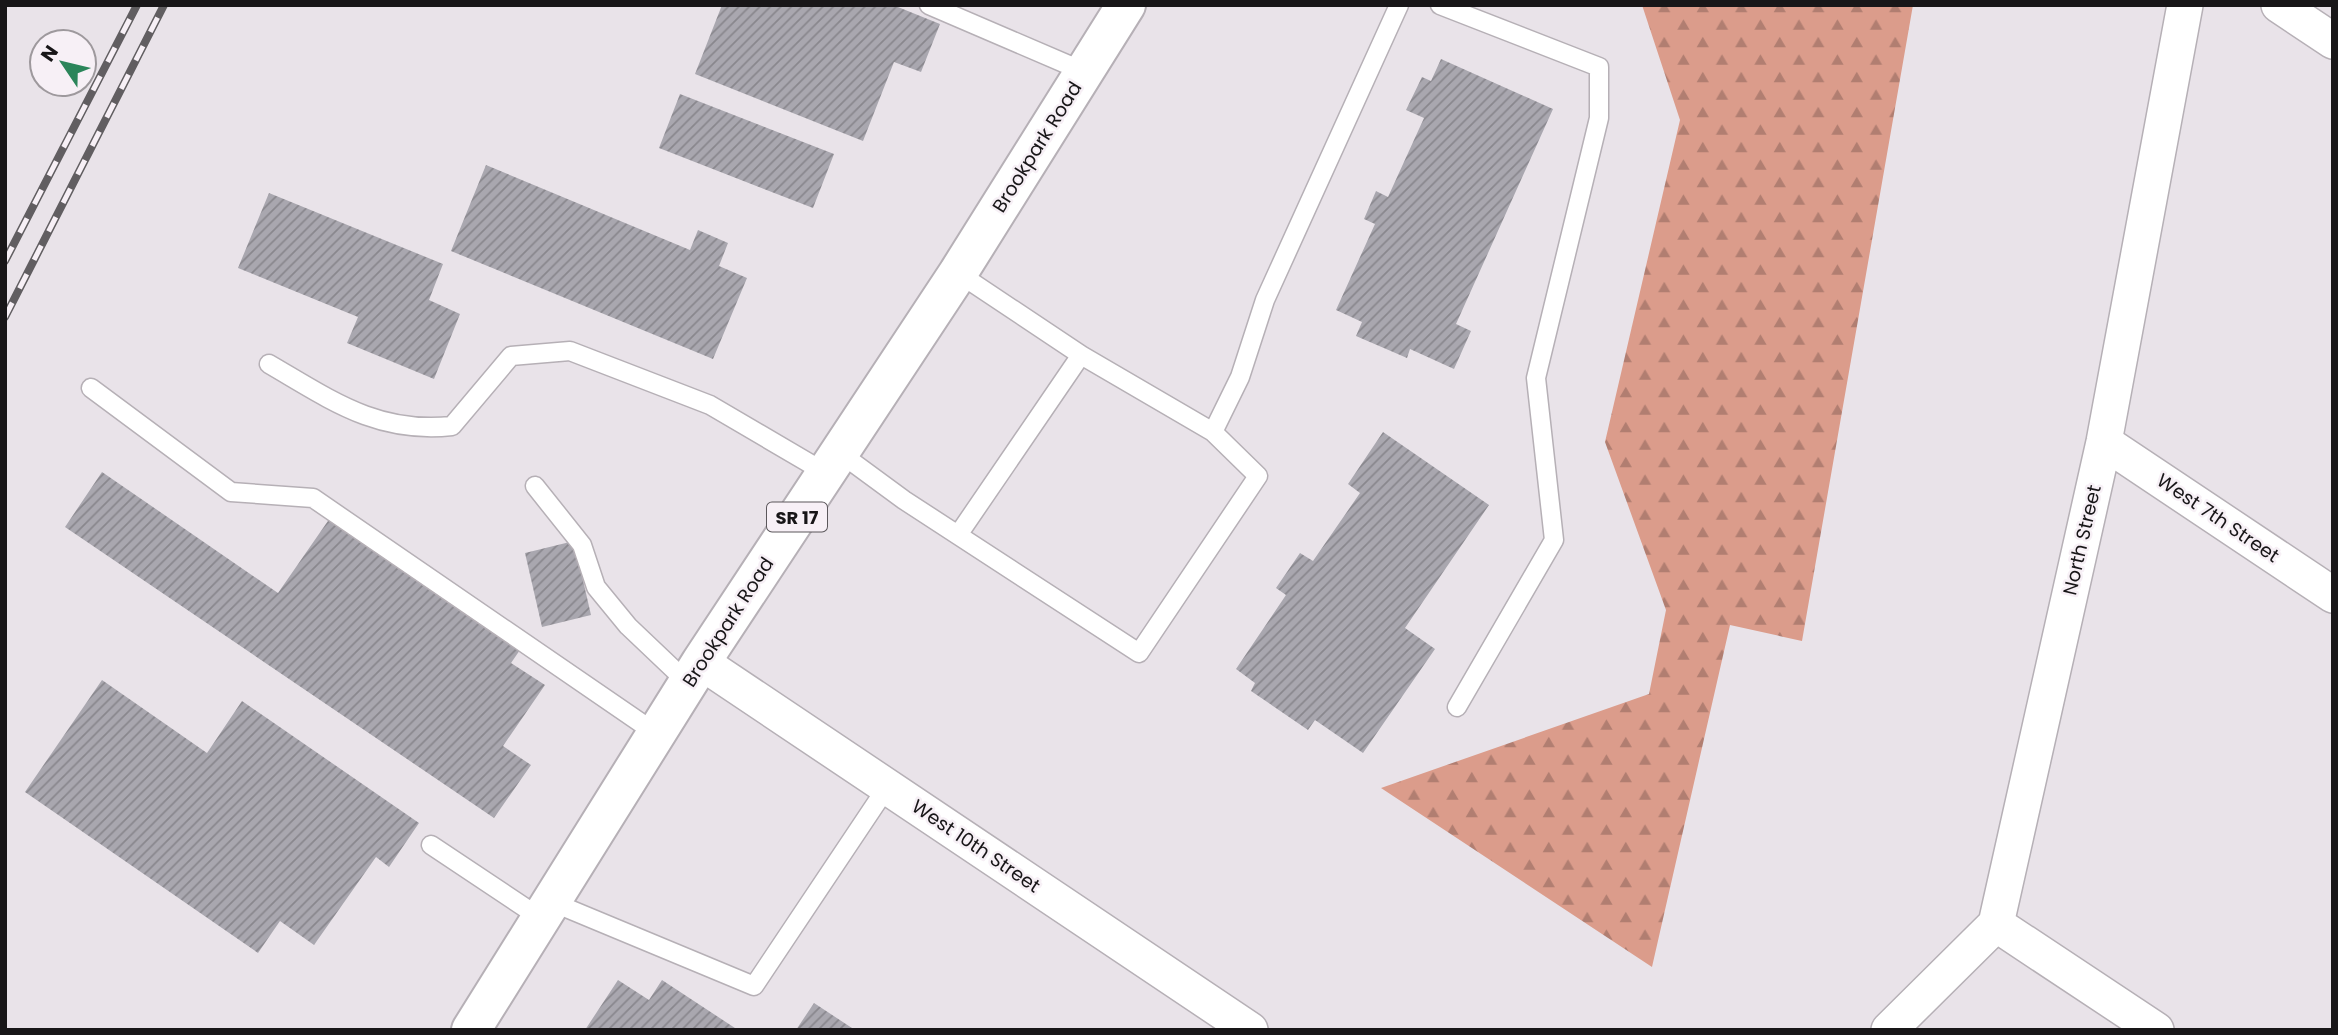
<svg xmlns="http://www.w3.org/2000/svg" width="2338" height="1035" viewBox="0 0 2338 1035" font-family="Poppins,sans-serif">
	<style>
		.forest { fill: url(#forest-firs) }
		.building { fill: url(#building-hatch) }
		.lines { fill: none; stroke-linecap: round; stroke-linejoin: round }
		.lane-casing { stroke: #b6b0b6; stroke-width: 21 }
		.street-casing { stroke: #b6b0b6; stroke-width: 38 }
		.primary-casing { stroke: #b6b0b6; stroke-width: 42 }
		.lane { stroke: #fff; stroke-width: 18 }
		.street { stroke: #fff; stroke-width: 35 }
		.primary { stroke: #fff; stroke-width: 38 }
		.rail-casing { stroke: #615e61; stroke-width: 8 }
		.rail { stroke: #f7f0f6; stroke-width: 5; stroke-dasharray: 16; stroke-linecap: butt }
		.labels { text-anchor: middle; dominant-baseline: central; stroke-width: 5; stroke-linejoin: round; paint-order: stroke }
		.shield { fill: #f7f0f6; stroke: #5b575b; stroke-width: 2 }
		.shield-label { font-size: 18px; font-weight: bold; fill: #181618 }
		.street-label { font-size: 19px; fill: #181618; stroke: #f7f0f6 }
	</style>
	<defs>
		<pattern id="forest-firs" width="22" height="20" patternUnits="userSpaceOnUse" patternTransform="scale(1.75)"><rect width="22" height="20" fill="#db9c8b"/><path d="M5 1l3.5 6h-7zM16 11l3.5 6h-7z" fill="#b17e71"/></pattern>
		<pattern id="building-hatch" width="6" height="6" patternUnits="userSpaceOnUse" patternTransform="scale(1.75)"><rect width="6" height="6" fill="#a9a7af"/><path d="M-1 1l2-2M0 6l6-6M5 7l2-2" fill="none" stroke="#89878d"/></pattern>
	</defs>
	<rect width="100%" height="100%" fill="#e9e3e9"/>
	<path class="forest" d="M1642,5H1913L1802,641L1730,625L1652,967L1381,788L1649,694L1666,610L1605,442L1680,120Z"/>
	<path class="building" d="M722,5H893L940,24L921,72L894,62L863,141L695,74Z
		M1441,59L1553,109L1456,324L1471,331L1454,369L1410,349L1407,358L1356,336L1362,322L1336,310L1375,224L1364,219L1376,191L1388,197L1424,118L1406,110L1422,77L1431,81Z
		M680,94L834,154L813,208L659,148Z
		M486,165L690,250L698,230L728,243L719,266L747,278L713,359L451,251Z
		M269,193L443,264L429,300L460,314L434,379L347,343L358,317L238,268Z
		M1383,432L1489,505L1405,628L1435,649L1363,753L1315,720L1308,730L1251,691L1255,683L1236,669L1286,595L1276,588L1300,553L1313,561L1360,493L1348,484Z
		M102,472L278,593L330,518L522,647L511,663L545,685L503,746L531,765L494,818L65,527Z
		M574,541L591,615L542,627L525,553Z
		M102,680L207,753L242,701L419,823L389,867L376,857L314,945L280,921L258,953L25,792Z
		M618,980L649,1000L662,980L738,1030H585Z
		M814,1003L855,1030H796Z"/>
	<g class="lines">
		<g class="lane-casing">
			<path id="lane" d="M929,5L1085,72
				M1440,5L1599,67V118L1536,378L1554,540L1457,707
				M958,273L1081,355L1213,432L1240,377L1265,300L1399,5
				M269,364C331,400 377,434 452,426L511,356L570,351L710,405L826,473
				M91,388L231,492L313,498L657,734
				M840,453L904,500L1139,653L1258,476L1213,432
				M535,486L582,545L596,587L628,626L688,683
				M958,535L1081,355
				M431,845L542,919
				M552,902L754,986L887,787"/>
		</g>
		<g class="street-casing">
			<path id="street" d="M2279,5L2333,41
				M2104,442L2333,595
				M701,662L1250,1030
				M1996,924L2156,1030
				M1889,1030L1996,924L2104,442L2185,5"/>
		</g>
		<g class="primary-casing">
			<path id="primary" d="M471,1030L701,662L958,273L1126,5"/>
		</g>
		<use href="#lane" class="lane"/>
		<use href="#street" class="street"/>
		<use href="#primary" class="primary"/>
		<g class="rail-casing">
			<path id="rail" d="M5,261L137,5
				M5,317L164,5"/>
		</g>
		<use href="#rail" class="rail"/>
	</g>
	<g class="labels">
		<rect class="shield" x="767" y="502.5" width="60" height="29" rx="5"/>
		<g class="shield-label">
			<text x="797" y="517">SR 17</text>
		</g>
		<g class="street-label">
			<text transform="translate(1037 147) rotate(-58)">Brookpark Road</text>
			<text transform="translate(2218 518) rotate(34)">West 7th Street</text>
			<text transform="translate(2082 540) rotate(-77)">North Street</text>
			<text transform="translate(728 622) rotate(-57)">Brookpark Road</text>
			<text transform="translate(976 846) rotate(34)">West 10th Street</text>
		</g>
	</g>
	<rect width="2338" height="1035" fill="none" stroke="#181618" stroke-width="14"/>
	<g transform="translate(63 63) rotate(305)"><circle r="33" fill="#f7f0f6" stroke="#9e999d" stroke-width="2"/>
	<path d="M0-5L12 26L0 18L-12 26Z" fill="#2b855a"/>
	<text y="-10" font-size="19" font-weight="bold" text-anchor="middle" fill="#181618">N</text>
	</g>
</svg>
